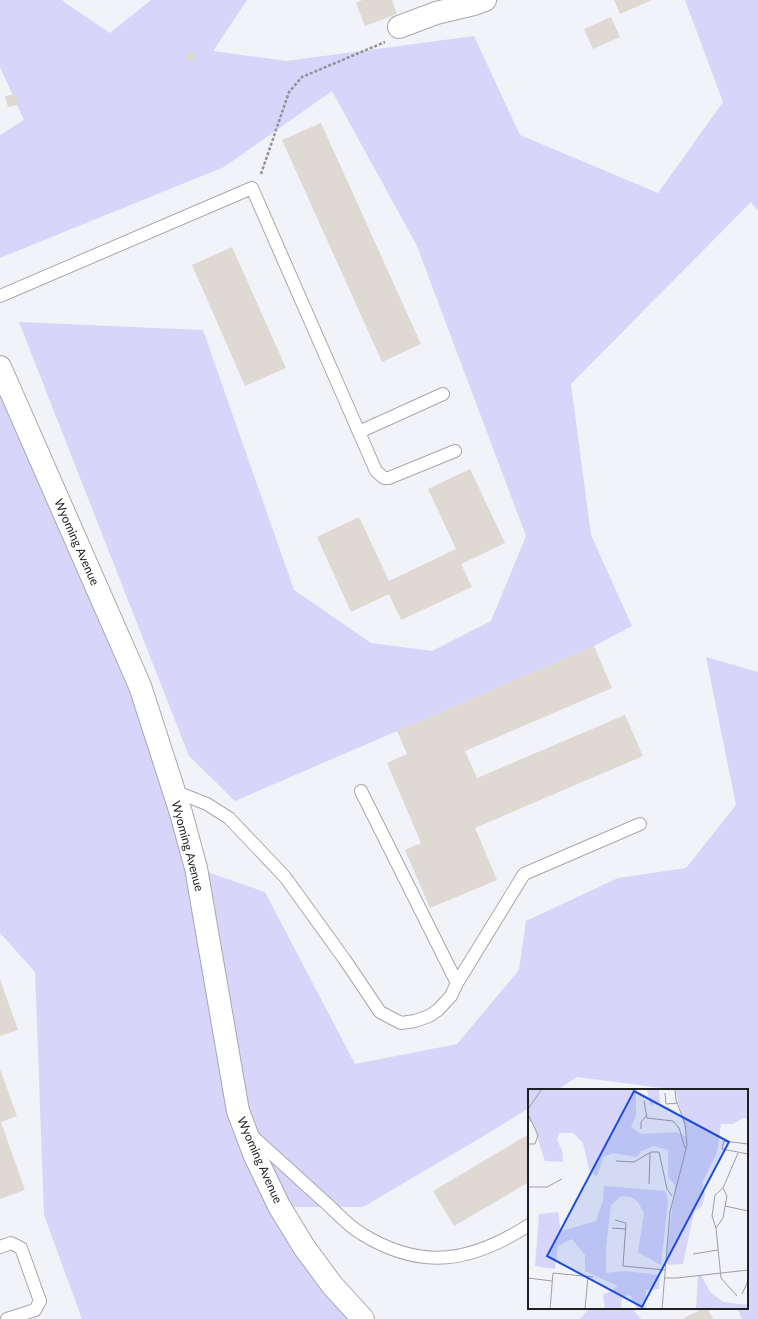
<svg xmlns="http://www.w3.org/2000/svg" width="758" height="1319" viewBox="0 0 758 1319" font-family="Lato,sans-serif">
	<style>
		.green { fill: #d7d6fa }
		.building { fill: #dfd9d4 }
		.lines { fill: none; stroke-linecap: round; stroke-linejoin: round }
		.lane-casing { stroke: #a7a7ae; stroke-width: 14 }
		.street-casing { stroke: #a7a7ae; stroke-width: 24 }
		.secondary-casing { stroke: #a7a7ae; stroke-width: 24 }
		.path { stroke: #919196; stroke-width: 2.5; stroke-dasharray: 3 2; stroke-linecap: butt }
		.lane { stroke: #fff; stroke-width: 12 }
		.street { stroke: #fff; stroke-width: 22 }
		.secondary { stroke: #fff; stroke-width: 22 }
		.labels { text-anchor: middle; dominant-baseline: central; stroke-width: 3; stroke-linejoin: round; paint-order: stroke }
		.street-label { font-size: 12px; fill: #202023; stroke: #fff }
		.inset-road { fill: none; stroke: #9e9ea3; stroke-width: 1 }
		.view { fill: #1d4ed8; fill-opacity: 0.15; stroke: #1d4ed8; stroke-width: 2 }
		.inset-edge { fill: none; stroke: #202023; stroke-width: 2 }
	</style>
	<rect width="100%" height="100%" fill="#f2f2f9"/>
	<path class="green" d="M0,0H61L110,33L151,0H247L213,51L286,61L474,36L520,135L658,193L723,102L685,0H758V211L751,202L571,384L591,535L632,626L594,646L235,801L189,756L19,322L203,330L294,590L371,643L432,651L491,621L526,536L417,246L332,91L224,167L0,258V135L24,120L0,67Z
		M0,368L140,686L196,868L265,892L355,1064L457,1044L519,970L526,921L618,878L686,868L736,805L706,657L758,672V1319H742L737,1308H747V1090H661V1088L577,1077L557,1090H529V1108L482,1137L363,1207H280L363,1319H82L44,1215L35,972L0,933Z
		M591,1308H632L641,1319H579Z"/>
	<path class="building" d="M362,0H392L397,14L365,26L356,3Z
		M614,0H652L620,14Z
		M611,17L620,37L593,49L584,29Z
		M193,52L196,59L188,62L185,55Z
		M16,94L18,105L8,107L5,96Z
		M321,123L421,344L382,362L282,140Z
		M232,247L286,368L245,386L192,265Z
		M470,469L505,543L461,564L472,587L401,620L389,594L351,612L317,537L359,517L389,581L456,549L428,489Z
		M594,646L612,688L465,751L477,778L625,715L643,756L475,828L497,880L430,908L405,850L421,843L387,763L407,754L397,731Z
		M0,979L18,1030L0,1036Z
		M0,1069L17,1116L1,1122L25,1190L0,1199Z
		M529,1134V1182L454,1226L433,1191Z
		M704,1308H707L713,1319H682Z"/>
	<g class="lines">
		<g class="lane-casing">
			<path id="lane" d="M0,296L252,188L376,471L384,478H389L455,451
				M359,432L443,394
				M174,791L207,804L229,818L285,877L345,960L380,1012L401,1023L415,1021L429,1016L438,1010L451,996L457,983L524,874L640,824
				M361,791L457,983
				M251,1135C276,1157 300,1180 325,1202C337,1213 348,1226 362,1234C422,1271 472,1262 529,1225
				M0,1247L11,1243L21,1248L40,1301L35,1310L7,1319"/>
		</g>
		<g class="street-casing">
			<path id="street" d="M399,27L436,13L474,4L485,0"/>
		</g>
		<g class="secondary-casing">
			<path id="secondary" d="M0,367L140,686L181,813L196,868L238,1111L255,1156L279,1206L304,1247L332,1285L363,1319"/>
		</g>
		<path class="path" d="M261,174L289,92L302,77L385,42"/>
		<use href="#lane" class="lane"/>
		<use href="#street" class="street"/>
		<use href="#secondary" class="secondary"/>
	</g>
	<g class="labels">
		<g class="street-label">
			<text transform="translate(77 542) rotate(66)">Wyoming Avenue</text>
			<text transform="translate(188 846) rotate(75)">Wyoming Avenue</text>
			<text transform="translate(260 1160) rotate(66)">Wyoming Avenue</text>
		</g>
	</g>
	<g transform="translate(528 1089)">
		<rect width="220" height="220" fill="#f2f2f9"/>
		<path d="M0,0H108V27L103,38L113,45L148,43L159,48L147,0H220V30L215,29L205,35H193L189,63L174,94L177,106L174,117L166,123L155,175L141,176L138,172L147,96L140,88V61L126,57L113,62L109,68L85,64L75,68L69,88L61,81L55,54L45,44H31L29,51L34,61L35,73L17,72L4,33H0ZM119,0H131L132,13L122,16ZM76,97L137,102L140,111L133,176L110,163L116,124L110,113L103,108L93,107L83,116L78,159V184L97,182L132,186L131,200L118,201L117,220H109L102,206L94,208L93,220H77L75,206L90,197L57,182V166L44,150L30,157L27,180L7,177L11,125L30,123L33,142L68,132L75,112ZM170,187H174L182,203L195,213L220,216V220H168Z" fill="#d7d6fa"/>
		<path class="inset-road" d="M137,4L138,15L150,14M116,12L119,29L145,32L151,39L157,59M0,20L14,0M0,25L10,46L7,55H0M113,40V33L118,27M220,55L196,52L194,60L220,65M88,72L106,73L123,63H131L139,100L144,107M121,95L122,64M0,98H19L34,90M197,117L220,122M87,131L98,134L95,177L137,181M84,139L97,140M188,139L195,129L199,107L195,99M165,165L190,161M0,189L24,192M137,189H149L220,181M214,205L220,192M209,207L193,189L188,139L184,127L187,106L195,99L210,64M22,220L25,184L65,188M57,220L60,187M134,220L142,123L159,56L157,35L148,11L147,0"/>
		<path class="view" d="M106,2L201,53L114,218L19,167Z"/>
		<rect width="220" height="220" class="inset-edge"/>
	</g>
</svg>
